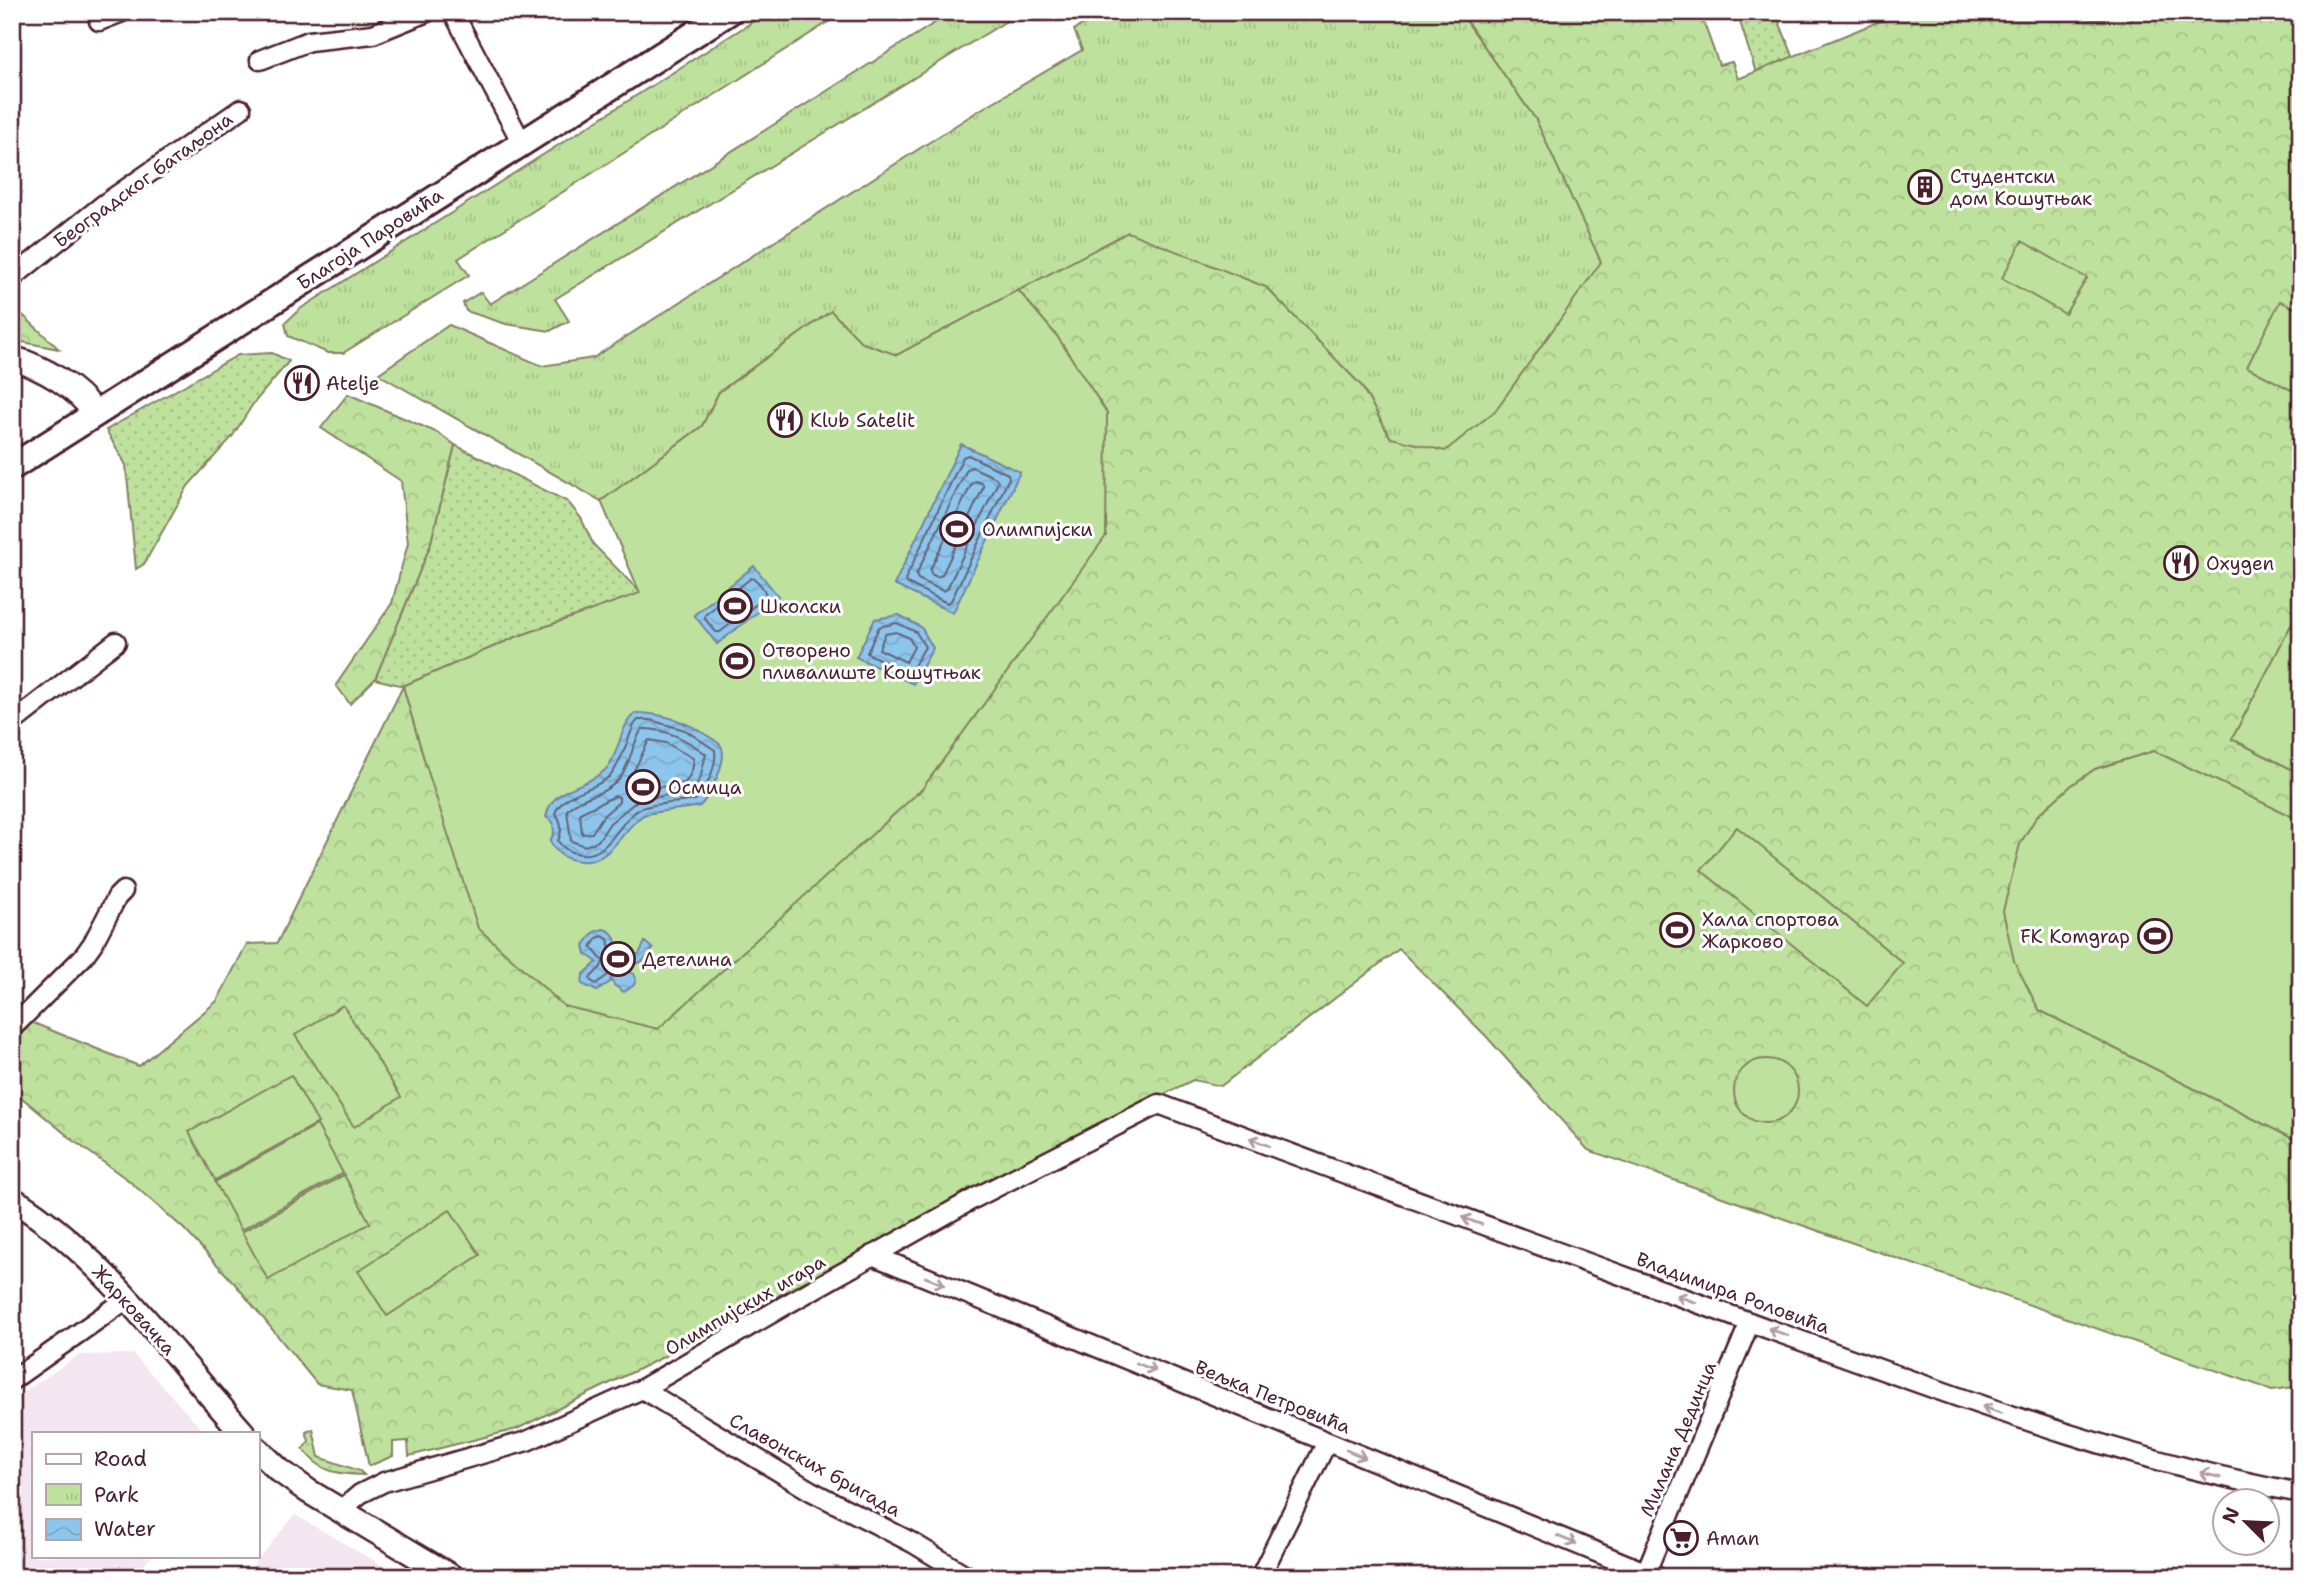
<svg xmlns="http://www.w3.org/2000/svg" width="2313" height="1589" viewBox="0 0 2313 1589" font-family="'Shantell Sans',sans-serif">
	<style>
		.built { fill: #f4e6f0 }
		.grass { fill: url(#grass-dots); stroke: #848064; stroke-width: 2 }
		.forest { fill: url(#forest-crowns); stroke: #848064; stroke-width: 2 }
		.park { fill: url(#park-tufts); stroke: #848064; stroke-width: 2 }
		.garden { fill: #bee29d; stroke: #848064; stroke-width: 2 }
		.water { fill: url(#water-waves); stroke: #72839f; stroke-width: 2 }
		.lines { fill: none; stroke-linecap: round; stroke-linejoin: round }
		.shore { stroke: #656278; stroke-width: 2 }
		.minor-casing { stroke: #4a1f2b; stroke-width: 23 }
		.tertiary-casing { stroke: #4a1f2b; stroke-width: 28 }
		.secondary-casing { stroke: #4a1f2b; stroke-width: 30 }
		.minor { stroke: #fff; stroke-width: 18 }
		.tertiary { stroke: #fff; stroke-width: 23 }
		.secondary { stroke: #fff; stroke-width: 24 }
		.oneway { stroke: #ae9aa0 }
		.labels { text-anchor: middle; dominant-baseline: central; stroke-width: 6; stroke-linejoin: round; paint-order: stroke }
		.poi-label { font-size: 19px; fill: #4a1f2b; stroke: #fff; text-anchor: start }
		.street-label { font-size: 19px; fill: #4a1f2b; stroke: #fff }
	</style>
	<defs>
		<pattern id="grass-dots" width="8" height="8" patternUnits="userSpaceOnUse" patternTransform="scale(1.75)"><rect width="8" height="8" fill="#bee29d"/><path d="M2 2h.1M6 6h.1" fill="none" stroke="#a5c187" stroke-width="1.8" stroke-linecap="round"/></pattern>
		<pattern id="forest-crowns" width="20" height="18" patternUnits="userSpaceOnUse" patternTransform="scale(1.75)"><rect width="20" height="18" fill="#bee29d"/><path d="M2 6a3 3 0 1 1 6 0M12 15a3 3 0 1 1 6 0" fill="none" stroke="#a5c187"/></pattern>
		<pattern id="park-tufts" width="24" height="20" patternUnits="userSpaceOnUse" patternTransform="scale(1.75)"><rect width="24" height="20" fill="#bee29d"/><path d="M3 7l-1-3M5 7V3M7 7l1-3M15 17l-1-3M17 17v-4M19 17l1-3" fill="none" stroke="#a5c187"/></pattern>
		<pattern id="water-waves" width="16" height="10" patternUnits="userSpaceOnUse" patternTransform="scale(1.75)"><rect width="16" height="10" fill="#8dc6ec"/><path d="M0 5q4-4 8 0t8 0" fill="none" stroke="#7baacb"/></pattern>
	</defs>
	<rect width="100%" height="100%" fill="#fff"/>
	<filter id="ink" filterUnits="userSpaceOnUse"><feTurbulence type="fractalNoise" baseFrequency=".0143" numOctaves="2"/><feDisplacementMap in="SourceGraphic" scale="14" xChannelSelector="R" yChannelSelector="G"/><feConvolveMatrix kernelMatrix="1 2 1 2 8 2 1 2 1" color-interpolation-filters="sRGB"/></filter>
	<g filter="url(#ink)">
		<path class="built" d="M133,1354L205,1433H33V1556H152L132,1577H12V1400L79,1355Z
			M295,1515L402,1577H243Z"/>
		<path class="grass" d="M1737,12H1775L1794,58L1756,73Z
			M272,353L289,361L253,404L232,437L188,486L144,564L136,569L126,465L106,430L238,355Z
			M455,445L568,502L581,518L593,544L641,593L516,637L403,686L375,679L430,546Z
			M313,1429L319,1457L360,1471L364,1475C336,1474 320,1472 303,1449L309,1441L306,1432Z"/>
		<path class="forest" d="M1460,12H1700L1719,65L1732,62L1738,79L1902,12H2045L2046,16L2131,21L2133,12H2301V606L2232,739L2301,774V821L2154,751L2095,769L2072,785L2037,816L2039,1010L2301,1143V1386L2272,1390L1588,1150L1486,1036L1399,949L1221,1086L1193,1080L1086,1132L659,1359L517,1429L409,1456L408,1441L393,1442V1456L369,1466L352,1390L317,1384L236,1285L183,1228L128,1180L74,1141L16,1093L12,1092V1043L31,1022L139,1066L217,1001L247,944L277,943L403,686L424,759L1107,413L1057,336L1018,290L1128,231L1266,287L1361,385L1391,438L1536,120Z
			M12,305L59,349L12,340Z
			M348,394L438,433L455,445L430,546L375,679L350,704L336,685L392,603L408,543L401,481L321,428Z"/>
		<path class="park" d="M768,12H844L458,259L469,275L343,353H328L288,336L285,323L300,309Z
			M952,12H1021L555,299L569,321L550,331L506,324L466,311L463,303L481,292L490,304Z
			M1104,12H1460L1536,120L1601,262L1495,411L1445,451L1391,438L1361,385L1266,287L1128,232L897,355L862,343L831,311L719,392L702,426L601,501L378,374L449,325L542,366L593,358L978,111L1082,50L1074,30Z"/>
		<path class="garden" d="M2022,241L2087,278L2065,314L2002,278Z
			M1018,290L1057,336L1107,413L1106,536L922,789L658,1029L564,1006L478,928L424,759L403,686L516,637L640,593L601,501L702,426L719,392L831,311L862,343L897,355Z
			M2280,301L2301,311V395L2247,367Z
			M2301,606V774L2232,739Z
			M2154,751L2301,821V1143L2039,1010L2014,961L2003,911L2020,844L2037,816L2072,785L2095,769Z
			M1737,827L1903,963L1867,1006L1701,870Z
			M343,1005L401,1097L354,1127L295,1035Z
			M1734 1091a32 32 0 1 1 64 0a32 32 0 1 1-64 0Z
			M291,1075L318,1123L215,1180L189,1132Z
			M317,1125L343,1173L241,1230L215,1182Z
			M344,1175L370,1223L268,1280L242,1232Z
			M450,1210L480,1255L387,1316L358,1271Z"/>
		<path class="water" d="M961,444L1020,472L953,613L894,585Z
			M754,566L778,596L717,644L694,615Z
			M899,615L921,627L933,648L913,684L856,657L875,619Z
			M635,713C663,713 686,721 708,736C712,739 719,742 721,746C729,759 709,797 700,806C688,809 649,811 642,816C618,833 610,868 574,860C563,858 555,851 550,841L554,833L553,822L546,817C552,785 585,789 604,771C620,756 618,728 635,713Z
			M603,929C621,932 612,950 624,958L639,954L645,942L653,949L643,961L623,969L634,974L636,979L634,985L624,992L614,985L611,978L610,982L597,991L582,984L583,975L597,962L586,954L584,945L594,932Z"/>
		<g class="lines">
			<path class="shore" d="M968,455L1008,474L1009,478L951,601L947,603L907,583L905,580L963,457Z
				M972,467L996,478L998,482L947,589L943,591L918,579L916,575L967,469Z
				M976,481L983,484V488L942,575L937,577L931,574L930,570L972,483Z
				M751,578C757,579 766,590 766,597L720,632H716L705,619V615Z
				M897,623L916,632L925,647L909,674L867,653L879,627Z
				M896,632L909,638L914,647L906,662L879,649L885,634Z
				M650,720L685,730L715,750C717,765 707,790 695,800C682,803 650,803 640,809C616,821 609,862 576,853C569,852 562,847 558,841C563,830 562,821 555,813C565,790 593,792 610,776C620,766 628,738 634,725L638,720Z
				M642,729C666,728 687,740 706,754L700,779L693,791L638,800L610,823L598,841L585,846L571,841L567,810C581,795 605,796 619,779C630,766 632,744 642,729Z
				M649,740L666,743L693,758C695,765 690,777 685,783L628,792L626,787Z
				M615,796L619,797V802L603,816L592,833L582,834L580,813Z
				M603,936L608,939L611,955L619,965L616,974L608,975L596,984L591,981L590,978L601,967L603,961L591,947L597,938Z"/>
			<g class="minor-casing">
				<path id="minor" d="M453,12L522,143
					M99,21L122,12
					M260,60L309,41L373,34L427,12
					M12,278L103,205L241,109
					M12,723L116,642
					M12,1028L83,957L93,943L117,897L123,891
					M872,1255L1657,1577
					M12,1380L127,1299
					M642,1389L811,1491L913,1543L969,1577
					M340,1511L360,1494L384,1482L527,1441L642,1389L789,1303L975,1198L1159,1104C1364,1182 1569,1256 1774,1331C1950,1394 2116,1459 2301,1493
					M1646,1572L1750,1322
					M1260,1577L1327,1442"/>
			</g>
			<g class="tertiary-casing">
				<path id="tertiary" d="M12,358C45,368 76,387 96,414
					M12,1199C101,1253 174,1356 243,1433
					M257,1449L279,1470L308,1491L452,1577"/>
			</g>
			<g class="secondary-casing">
				<path id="secondary" d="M12,467L729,12"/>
			</g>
			<use href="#minor" class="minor"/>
			<use href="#tertiary" class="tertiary"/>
			<use href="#secondary" class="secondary"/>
		</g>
		<defs><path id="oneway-shaft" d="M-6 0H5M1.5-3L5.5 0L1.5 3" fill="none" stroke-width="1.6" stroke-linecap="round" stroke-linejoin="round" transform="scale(1.75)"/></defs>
		<g class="oneway">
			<use href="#oneway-shaft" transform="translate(1259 1142) rotate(-159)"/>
			<use href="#oneway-shaft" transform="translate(1472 1221) rotate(-160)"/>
			<use href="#oneway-shaft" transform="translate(935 1281) rotate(22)"/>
			<use href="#oneway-shaft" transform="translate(1686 1299) rotate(-160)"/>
			<use href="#oneway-shaft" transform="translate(1778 1332) rotate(-160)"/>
			<use href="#oneway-shaft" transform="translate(1146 1367) rotate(22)"/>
			<use href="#oneway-shaft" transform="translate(1992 1410) rotate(-160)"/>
			<use href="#oneway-shaft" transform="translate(1356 1454) rotate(22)"/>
			<use href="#oneway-shaft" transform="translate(2210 1475) rotate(-165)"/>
			<use href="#oneway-shaft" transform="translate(1567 1540) rotate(22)"/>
		</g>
	</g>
	<defs>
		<g id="building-ring" transform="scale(1.75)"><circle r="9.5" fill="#fff" stroke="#4a1f2b" stroke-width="1.5"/><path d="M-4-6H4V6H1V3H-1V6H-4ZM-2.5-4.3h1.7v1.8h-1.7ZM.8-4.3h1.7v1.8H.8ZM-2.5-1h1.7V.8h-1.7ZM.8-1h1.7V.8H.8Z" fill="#4a1f2b"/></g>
		<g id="restaurant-ring" transform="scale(1.75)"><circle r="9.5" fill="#fff" stroke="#4a1f2b" stroke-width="1.5"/><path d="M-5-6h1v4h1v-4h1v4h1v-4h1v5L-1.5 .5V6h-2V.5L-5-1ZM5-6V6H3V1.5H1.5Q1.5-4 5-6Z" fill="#4a1f2b"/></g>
		<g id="stadium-ring" transform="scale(1.75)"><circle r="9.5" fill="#fff" stroke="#4a1f2b" stroke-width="1.5"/><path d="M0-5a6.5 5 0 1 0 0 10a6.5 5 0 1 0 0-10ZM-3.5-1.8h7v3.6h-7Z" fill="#4a1f2b"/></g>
		<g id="supermarket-ring" transform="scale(1.75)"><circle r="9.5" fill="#fff" stroke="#4a1f2b" stroke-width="1.5"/><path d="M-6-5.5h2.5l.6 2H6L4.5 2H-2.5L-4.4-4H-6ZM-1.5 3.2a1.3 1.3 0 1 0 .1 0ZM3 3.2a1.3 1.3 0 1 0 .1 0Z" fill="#4a1f2b"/></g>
	</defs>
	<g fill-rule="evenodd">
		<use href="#building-ring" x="1925" y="187"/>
		<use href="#restaurant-ring" x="302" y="383"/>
		<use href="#restaurant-ring" x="785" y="420"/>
		<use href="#stadium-ring" x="957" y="529"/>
		<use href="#restaurant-ring" x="2181" y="563"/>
		<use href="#stadium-ring" x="735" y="606"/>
		<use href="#stadium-ring" x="737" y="661"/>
		<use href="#stadium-ring" x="643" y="787"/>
		<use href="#stadium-ring" x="1677" y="930"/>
		<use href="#stadium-ring" x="2155" y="936"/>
		<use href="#stadium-ring" x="618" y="959"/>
		<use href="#supermarket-ring" x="1681" y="1538"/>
	</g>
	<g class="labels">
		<g class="poi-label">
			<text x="1950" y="176">Студентски<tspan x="1950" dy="22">дом Кошутњак</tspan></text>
			<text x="326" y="383">Atelje</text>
			<text x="810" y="420">Klub Satelit</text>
			<text x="982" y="529">Олимпијски</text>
			<text x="2206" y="563">Oxygen</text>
			<text x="760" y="606">Школски</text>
			<text x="762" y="650">Отворено<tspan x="762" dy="22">пливалиште Кошутњак</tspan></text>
			<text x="668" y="787">Осмица</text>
			<text x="1702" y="919">Хала спортова<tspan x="1702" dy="22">Жарково</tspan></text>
			<text x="2130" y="936" text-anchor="end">FK Komgrap</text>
			<text x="642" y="959">Детелина</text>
			<text x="1706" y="1538">Aman</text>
		</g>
		<g class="street-label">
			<text transform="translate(143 180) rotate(-36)">Београдског батаљона</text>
			<text transform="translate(370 239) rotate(-33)">Благоја Паровића</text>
			<text transform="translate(1733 1293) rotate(20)">Владимира Роловића</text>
			<text transform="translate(745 1305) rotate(-30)">Олимпијских игара</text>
			<text transform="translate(134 1310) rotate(48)">Жарковачка</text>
			<text transform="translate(1273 1397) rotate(22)">Вељка Петровића</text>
			<text transform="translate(1678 1439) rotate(-67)">Милана Дединца</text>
			<text transform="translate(815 1465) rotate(29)">Славонских бригада</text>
		</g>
	</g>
	<rect width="2313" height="1589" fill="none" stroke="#fff" stroke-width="42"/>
	<rect x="21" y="21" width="2271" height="1547" fill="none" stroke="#4a1f2b" stroke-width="2.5" filter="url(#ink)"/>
	<rect x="32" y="1432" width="228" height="126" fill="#ffffff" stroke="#b7a5aa" stroke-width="2"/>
	<rect x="46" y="1454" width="35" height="10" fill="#ffffff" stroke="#b7a5aa" stroke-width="2"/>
	<text x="94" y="1466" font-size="21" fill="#4a1f2b">Road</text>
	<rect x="46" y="1484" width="35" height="21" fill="url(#park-tufts)" stroke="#b7a5aa" stroke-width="2"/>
	<text x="94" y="1502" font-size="21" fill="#4a1f2b">Park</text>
	<rect x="46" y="1519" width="35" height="21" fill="url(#water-waves)" stroke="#b7a5aa" stroke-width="2"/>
	<text x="94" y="1536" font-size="21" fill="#4a1f2b">Water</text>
	<g transform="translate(2246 1522) rotate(294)"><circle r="33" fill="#ffffff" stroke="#b7a5aa" stroke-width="2"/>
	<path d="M0-5L12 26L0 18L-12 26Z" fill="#4a1f2b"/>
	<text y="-10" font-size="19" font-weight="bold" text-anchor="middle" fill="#4a1f2b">N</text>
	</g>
</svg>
